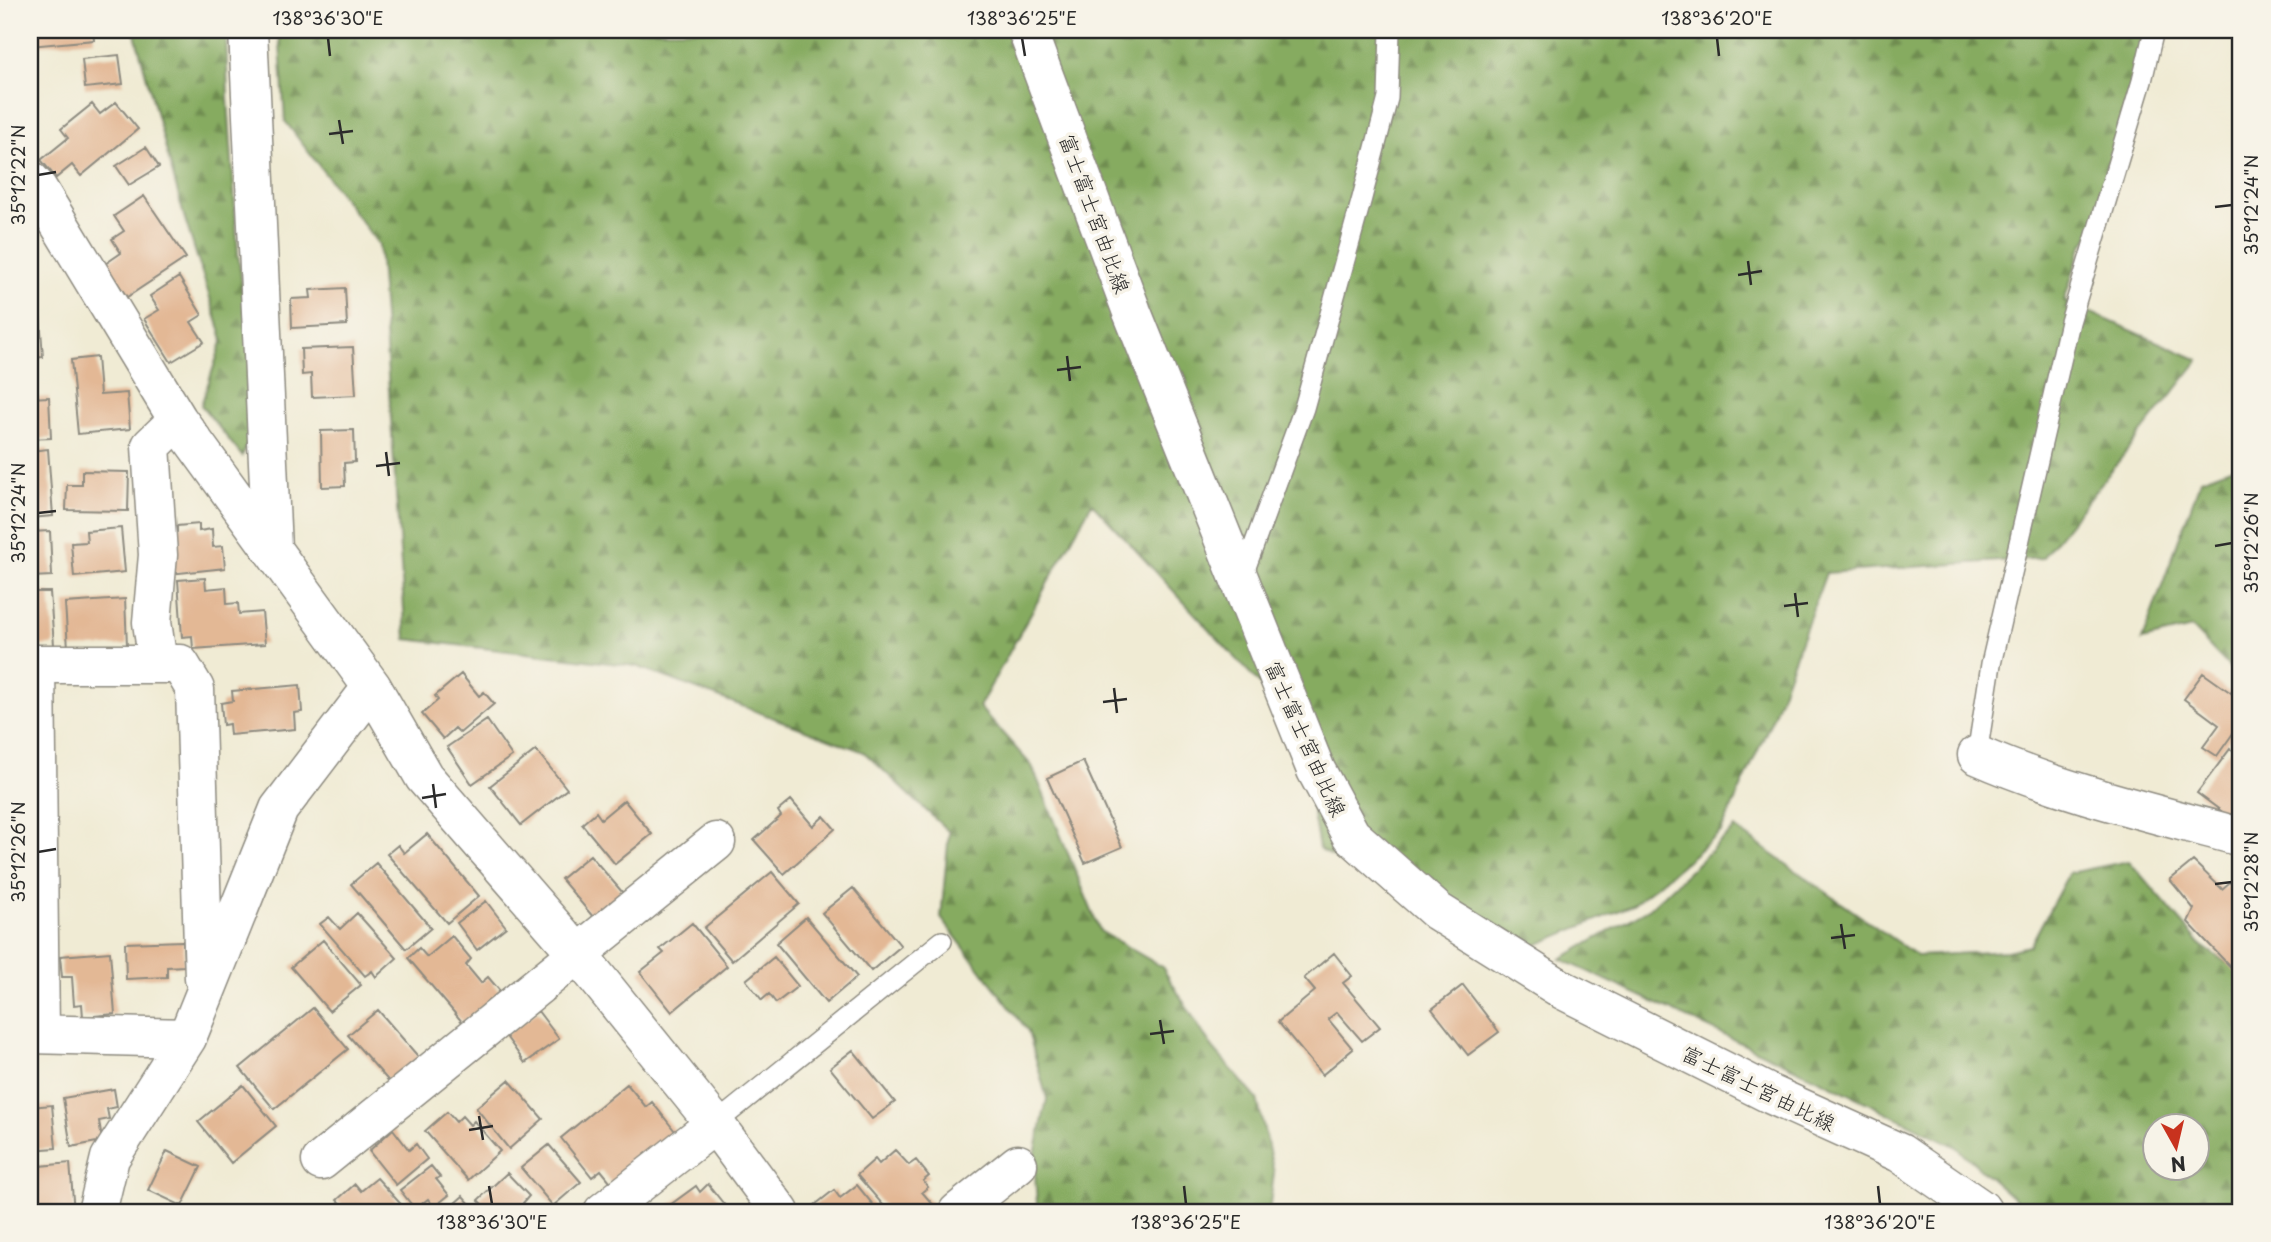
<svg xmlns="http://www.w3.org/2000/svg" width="2271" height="1242" viewBox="0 0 2271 1242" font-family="'Playpen Sans','Klee One',sans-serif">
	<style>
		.forest { fill: url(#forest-firs); stroke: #586b46; stroke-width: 2; fill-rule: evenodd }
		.building { fill: #e3b895 }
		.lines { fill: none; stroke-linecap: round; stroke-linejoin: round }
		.service-casing { stroke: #8e8b80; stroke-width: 22 }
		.minor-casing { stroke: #8e8b80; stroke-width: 41 }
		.primary-casing { stroke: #8e8b80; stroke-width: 41 }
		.service { stroke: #fff; stroke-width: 19 }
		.minor { stroke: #fff; stroke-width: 38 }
		.primary { stroke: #fff; stroke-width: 38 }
		.ticks { fill: none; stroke: #2b2b2b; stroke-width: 2.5 }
		.labels { text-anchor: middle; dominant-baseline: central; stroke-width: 7; stroke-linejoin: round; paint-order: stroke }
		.street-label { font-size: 21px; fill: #2b2b2b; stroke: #f7f3e8 }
		.neatline { fill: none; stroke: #2b2b2b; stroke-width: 2.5 }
		.ticks-label { font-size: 18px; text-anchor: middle; fill: #2b2b2b }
	</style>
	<defs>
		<pattern id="forest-firs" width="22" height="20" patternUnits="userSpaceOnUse" patternTransform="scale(1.75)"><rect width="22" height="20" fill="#86ab61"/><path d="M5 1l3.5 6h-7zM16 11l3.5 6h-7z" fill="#6e8b50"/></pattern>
	</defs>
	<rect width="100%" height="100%" fill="#f7f3e8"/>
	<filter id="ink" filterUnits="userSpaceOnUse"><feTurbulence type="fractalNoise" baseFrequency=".0143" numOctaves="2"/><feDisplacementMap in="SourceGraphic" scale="14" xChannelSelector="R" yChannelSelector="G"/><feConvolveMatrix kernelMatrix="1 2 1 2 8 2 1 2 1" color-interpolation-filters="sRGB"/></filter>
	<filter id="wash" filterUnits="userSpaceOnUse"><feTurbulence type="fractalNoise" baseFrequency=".00686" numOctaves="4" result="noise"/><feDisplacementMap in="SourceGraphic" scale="28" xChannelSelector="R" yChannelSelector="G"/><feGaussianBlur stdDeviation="1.57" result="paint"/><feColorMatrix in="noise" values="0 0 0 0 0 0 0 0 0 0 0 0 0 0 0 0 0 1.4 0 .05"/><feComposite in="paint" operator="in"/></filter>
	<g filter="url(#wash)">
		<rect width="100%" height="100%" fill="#f0ebd4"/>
		<path class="forest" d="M134,30H226L228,99L238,253L259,419L242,456L201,405L223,339L184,216Z
			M279,30H2145L2103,212L2081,249L2064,301L2199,360L2042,558L1826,573L1773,717L1721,832L1633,905L1515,954L1319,849L1298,725L1092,503L979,707L1032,766L1100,931L1162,967L1211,1046L1257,1099L1274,1173L1269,1212H1046L1037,1204L1034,1159L1047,1099L1028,1031L941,918L949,832L864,752L636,666L406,639L379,245L285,121Z
			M2241,464V679L2192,628L2142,640L2201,479Z
			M1735,828L1917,956L2007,951L2030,946L2069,873L2129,861L2202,946L2241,973V1212H2029L1955,1146L1833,1086L1561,959L1650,908ZM2156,1126H2198V1168H2156Z"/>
		<g id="blocks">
			<path class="building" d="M30,30H93L94,40L30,46Z
				M119,55L123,84L85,88L82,59Z
				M116,102L138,129L81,176L72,165L56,178L41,160L68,138L61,129L92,104L100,114Z
				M146,147L159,167L129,185L116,166Z
				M144,196L186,258L127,297L105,264L121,253L112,239L124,231L114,216Z
				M179,277L202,315L191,322L204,342L171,362L144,319L159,310L150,296Z
				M345,288L347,325L292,328L291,299L311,298L310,290Z
				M40,316L43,357L30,358V317Z
				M353,347L356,395L312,397L311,374L302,375L301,349Z
				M97,357L100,395L127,393L130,429L78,434L71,360Z
				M49,397L51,438L30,439V398Z
				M354,430L355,462L344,463L345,486L322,487L321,431Z
				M48,449L53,516L30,518V451Z
				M82,471L129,472L128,511L66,510L67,485H82Z
				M199,524V531L212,529L213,547L223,546L225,568L170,574L166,534L177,532V526Z
				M121,528L125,572L74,577L71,543L87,542L86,531Z
				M50,531L52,576L30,577V532Z
				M205,578L206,589L226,587L227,604L238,603L239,614L262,612L265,644L193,649L192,636L182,637L178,580Z
				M30,592H50L54,645L30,646Z
				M125,599L127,645L68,648L65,603Z
				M2203,673L2241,700V722L2217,756L2203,747L2219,725L2184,699Z
				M461,674L479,696L484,692L494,704L460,733L455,728L443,739L422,714L438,700L435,696Z
				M300,685L302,712L294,713L295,729L230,735L229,724L223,725L221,703L233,701L232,691Z
				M487,720L512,756L472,784L447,747Z
				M2230,749L2241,757V806L2232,819L2197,793Z
				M536,750L567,789L521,825L490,786Z
				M1083,761L1122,847L1085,863L1047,778Z
				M624,800L652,834L615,864L582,824L596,812L601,819Z
				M791,800L813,826L824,816L835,829L784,874L754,840L781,816L778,811Z
				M427,834L479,896L447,923L387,854L398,845L404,853Z
				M590,855L623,893L594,918L561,879Z
				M2193,861L2222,889L2236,877L2241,883V978L2188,922L2194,909L2170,880Z
				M376,863L431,928L406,949L351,884Z
				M772,872L799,904L732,961L704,928Z
				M853,888L901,946L871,971L822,913Z
				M486,901L506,927L477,950L457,923Z
				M357,913L397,958L376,977L372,971L365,976L320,924L329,917L340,929Z
				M806,917L857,977L826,1003L776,943Z
				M692,923L727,966L672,1012L640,972L664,953L660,949Z
				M452,936L471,959L466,965L481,983L488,977L500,991L463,1023L408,958L419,948L427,957Z
				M323,940L361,985L329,1011L291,967Z
				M183,941L184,966L167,967V977L126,979L125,943Z
				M110,952L115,1014L83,1017L82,1004L74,1005L72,977H62L60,956Z
				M1334,953L1352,976L1343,983L1380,1027L1362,1041L1337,1012L1328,1019L1353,1049L1322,1075L1278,1022L1315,991L1304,978Z
				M774,957L798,986L776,1003L769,994L762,1000L746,980Z
				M1463,985L1499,1032L1468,1055L1432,1009Z
				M313,1008L348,1049L274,1109L240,1068Z
				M378,1010L422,1061L393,1086L348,1035Z
				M538,1011L559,1039L525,1063L505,1035Z
				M853,1050L895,1102L872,1119L830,1068Z
				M509,1080L543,1119L509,1149L476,1108Z
				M627,1084L646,1107L652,1102L678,1135L614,1186L601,1170L592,1177L561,1138Z
				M243,1085L276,1126L231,1163L198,1122Z
				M114,1089L117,1107L107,1109L109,1119L99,1121L102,1141L71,1147L63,1098Z
				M52,1105L56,1148L30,1150V1107Z
				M447,1112L456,1122L462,1116L470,1125L474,1121L500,1151L468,1180L425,1131Z
				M393,1129L409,1150L416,1144L427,1159L396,1185L369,1151Z
				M549,1145L581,1182L553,1206L521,1168Z
				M895,1150L909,1165L916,1160L929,1176L923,1181L928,1187L922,1192L935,1207L929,1212H889L857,1175L875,1159L879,1164Z
				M167,1151L201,1167L182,1206L148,1190Z
				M70,1163L74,1212H30V1167Z
				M431,1166L440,1177L436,1179L449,1195L434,1207L428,1199L415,1209L400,1190Z
				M507,1173L529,1196L523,1203L532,1212H489L478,1200Z
				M377,1178L408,1212H348L337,1200L355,1184L361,1191Z
				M708,1184L730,1212H669L666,1208L696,1186L700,1192Z
				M857,1185L879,1212H806L834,1190L840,1198Z
				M463,1196L477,1212H445Z"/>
		</g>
	</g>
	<g filter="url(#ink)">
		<use href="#blocks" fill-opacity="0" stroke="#8e8b80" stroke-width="2"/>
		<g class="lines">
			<g class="service-casing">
				<path id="service" d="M1242,578L1304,408L1362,198L1388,98L1390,30
					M1977,755L1991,664L2070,322L2142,81L2154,30
					M715,1124L942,941"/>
			</g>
			<g class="minor-casing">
				<path id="minor" d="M248,30L272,549
					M30,180L38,189L178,420L372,687L424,777L577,953L715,1124L780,1212
					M30,664H180L195,689L204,978
					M36,664L40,1034
					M158,664L152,622L158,555L151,446L178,420
					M1977,755C2061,792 2153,813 2241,837
					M30,1034L187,1038
					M321,1161L716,842
					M97,1212L110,1158L187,1038L279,809L372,687
					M603,1212L715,1124
					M958,1212L1018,1164"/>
			</g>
			<g class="primary-casing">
				<path id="primary" d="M1027,30L1132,312L1202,486L1316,770L1351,835L1437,911L1563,990L1772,1095L1900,1153L1981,1209L1983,1212"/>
			</g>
			<use href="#service" class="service"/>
			<use href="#minor" class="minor"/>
			<use href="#primary" class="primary"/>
		</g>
	</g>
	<path class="ticks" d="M328,38L330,56M1022,38L1025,56M1717,38L1719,56M339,120L343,144M329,134L353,131M38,175L56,172M2215,207L2232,205M1748,261L1751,285M1738,275L1762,271M1067,356L1070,381M1057,370L1081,367M386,452L389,476M376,466L400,463M38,513L56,511M2215,546L2232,543M1795,593L1798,617M1784,606L1808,603M1114,688L1117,713M1103,702L1127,699M433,784L436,808M422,798L446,794M38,852L56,849M2215,884L2232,882M1841,924L1845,949M1831,938L1855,935M1160,1020L1164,1044M1150,1034L1174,1031M479,1116L483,1140M469,1130L493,1126M489,1186L492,1204M1184,1186L1186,1204M1878,1186L1880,1204"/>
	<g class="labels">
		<g class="street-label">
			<text transform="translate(1096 213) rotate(70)">富士富士宮由比線</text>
			<text transform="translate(1307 738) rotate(66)">富士富士宮由比線</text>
			<text transform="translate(1759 1087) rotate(26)">富士富士宮由比線</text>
		</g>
	</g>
	<rect width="2271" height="1242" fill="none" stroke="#f7f3e8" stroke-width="77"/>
	<g transform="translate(2176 1147) rotate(172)"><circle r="33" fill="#f7f3e8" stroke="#a5a39c" stroke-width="2"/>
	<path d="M0-5L12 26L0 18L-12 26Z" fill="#c8321e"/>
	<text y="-10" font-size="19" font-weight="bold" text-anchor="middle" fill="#2b2b2b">N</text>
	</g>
	<rect x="38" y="38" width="2194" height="1166" class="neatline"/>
	<g class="ticks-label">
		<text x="328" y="25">138°36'30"E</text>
		<text x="1022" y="25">138°36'25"E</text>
		<text x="1717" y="25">138°36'20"E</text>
		<text transform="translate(19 175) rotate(-90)" y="6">35°12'22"N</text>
		<text transform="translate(2252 205) rotate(-90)" y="6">35°12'24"N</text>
		<text transform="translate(19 513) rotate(-90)" y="6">35°12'24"N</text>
		<text transform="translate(2252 543) rotate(-90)" y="6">35°12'26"N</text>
		<text transform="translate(19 852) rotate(-90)" y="6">35°12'26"N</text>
		<text transform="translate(2252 882) rotate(-90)" y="6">35°12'28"N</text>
		<text x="492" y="1229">138°36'30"E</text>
		<text x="1186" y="1229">138°36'25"E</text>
		<text x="1880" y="1229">138°36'20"E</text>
	</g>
</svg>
